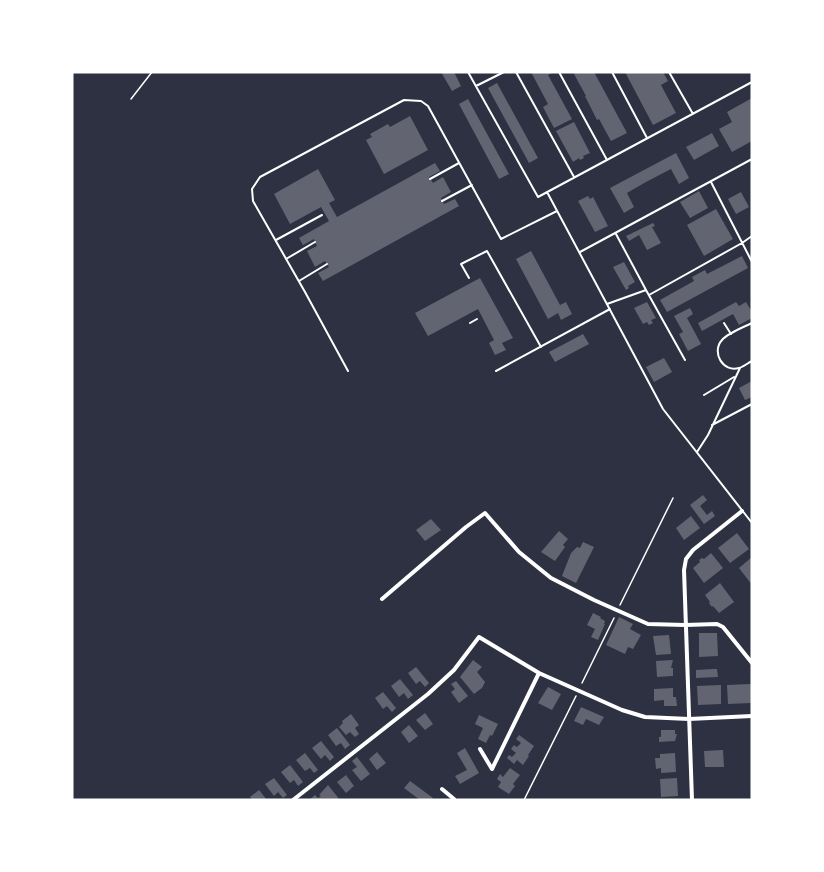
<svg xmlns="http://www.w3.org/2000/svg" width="824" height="872" viewBox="0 0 824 872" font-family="Montserrat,sans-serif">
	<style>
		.building { fill: #626471 }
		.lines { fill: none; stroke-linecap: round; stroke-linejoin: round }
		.path { stroke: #fff; stroke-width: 1.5 }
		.service { stroke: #fff; stroke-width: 2 }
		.minor { stroke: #fff; stroke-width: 4 }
	</style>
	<rect width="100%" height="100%" fill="#2d3142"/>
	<path class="building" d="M441,72H454L461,86L452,91Z
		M531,72H554L548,75L572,119L554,128L543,107L548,104Z
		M577,72H594L627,133L611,141L599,119L597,120L585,96H586L574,74Z
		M625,72H663L668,81L661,85L676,113L653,125Z
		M497,83L538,158L529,163L488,88Z
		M752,98V141L732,152L719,129L732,122L727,112Z
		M468,99L509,174L499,179L459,104Z
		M410,116L428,150L384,174L366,140L372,137L370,134L388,124L390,127Z
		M574,122L590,153L583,156L584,158L580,160L579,158L573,162L556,131Z
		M712,133L719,146L694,160L686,147Z
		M676,153L689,178L679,184L671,169L646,182L627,193L634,207L624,213L610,188Z
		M435,163L440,171L429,177L433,183L443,177L451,192L441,198L444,204L455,199L459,206L323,281L318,273L329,267L325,261L315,267L307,251L317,246L315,242L314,239L303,245L299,238L329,221L321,207L290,224L274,194L318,169L335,200L329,203L337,217Z
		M699,191L708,208L690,218L680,202Z
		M741,192L749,207L736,214L728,199Z
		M588,196L590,199L593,197L608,226L595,232L578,201Z
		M716,209L733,239L704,256L687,225Z
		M653,223L655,226L652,227L661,243L647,250L639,235L629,241L626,236Z
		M531,251L560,305L566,302L572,314L561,320L558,313L548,319L516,259Z
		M742,256L748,268L667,312L660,300L694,281L692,277L705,270L707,274Z
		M624,262L635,282L628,286L629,288L626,290L613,267Z
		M480,278L513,338L502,343L506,350L495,355L489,343L494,340L478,309L428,336L415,313Z
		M647,302L656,318L651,320L653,323L649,325L647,322L643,324L634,308Z
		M736,302L739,306L746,302L752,312V318L739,325L733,314L702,331L698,323Z
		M690,308L693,314L687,318L701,344L688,351L679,334L683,332L674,316Z
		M583,334L589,344L555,362L549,352Z
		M664,358L672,372L654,382L646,367Z
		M752,381V397L745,400L739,388Z
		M703,495L707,500L700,506L707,515L712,511L715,516L704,524L690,505Z
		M691,516L700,528L684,540L676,528Z
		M431,519L441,530L425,541L416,530Z
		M559,531L568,539L563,545L565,547L555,561L541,552Z
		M737,533L749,549L730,563L718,548Z
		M583,542L594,547L576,583L562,576L571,553L577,547L580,548Z
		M711,553L723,568L704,583L693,568L700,562L699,560L702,558L704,559Z
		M752,557V585L739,568Z
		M720,583L734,602L719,613L713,606L712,607L709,603L710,602L705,595Z
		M593,613L601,617L600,618L605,621L604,624H605L598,640L591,637L595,629L587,625Z
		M619,617L633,624L630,629L641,635L633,649L628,647L625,654L606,645Z
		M699,633H717L718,656L699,657Z
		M669,635L671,654L656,655L653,636Z
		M473,660L482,667L477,672L485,682L482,688L474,694L460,677Z
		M673,660L671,668H673V676L657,677L656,661Z
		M416,667L429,683L425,687L420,681L416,684L408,673Z
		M713,669H717L718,677L696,678V670Z
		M400,679L413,695L408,699L404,693L399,697L391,686Z
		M456,681L468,696L459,703L451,692L455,689L451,684Z
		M751,684V703L728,704L727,685Z
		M721,685V704L698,705L697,686Z
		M548,687L561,694L552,710L538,703Z
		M673,688V697H676L677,706H664V700L654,701V689Z
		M383,692L396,708L392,712L387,706L383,709L375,698Z
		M581,707L604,717L599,725L586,719L583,725L574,721Z
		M425,713L433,724L425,730L416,720Z
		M351,714L359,725L355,728L359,734L355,737L350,732L346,735L339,727L343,723L342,721Z
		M479,715L498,724L492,736L490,735L486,743L478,739L483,728L475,724Z
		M409,725L418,736L409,743L401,732Z
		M337,728L350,745L345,749L341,743L336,746L328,735Z
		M661,730H675V734H677L675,741L659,742V737H661Z
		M519,735L534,746L528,755L529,756L523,765L517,760L514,764L507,758L509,755L512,757L516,753L511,749L514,745L517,747L521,743L516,739Z
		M321,741L334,757L330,761L325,755L321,759L312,748Z
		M465,748L479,773L460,784L455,776L467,770L457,753Z
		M723,750L724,767H705L704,751Z
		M377,752L386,763L377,770L369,759Z
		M305,753L318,770L314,773L310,768L305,771L296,760Z
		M675,753L676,772L661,773V768L656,769L655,758H660V754Z
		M357,757L370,774L361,781L352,770L357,767L352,761Z
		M290,765L303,782L298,786L294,780L290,783L281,772Z
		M510,768L520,775L513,784L515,786L509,794L498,787L501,782L497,779L500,774L503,777Z
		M346,775L354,786L346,793L337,782Z
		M274,778L287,795L283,798L278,792L274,796L265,784Z
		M677,778L678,796L661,797L660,779Z
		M410,781L433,798L431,800H420L404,788Z
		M328,785L340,800H309L315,795L318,798L321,796L319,795Z
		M259,790L267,800H252L250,797Z"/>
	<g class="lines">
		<path class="path" d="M131,99L152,72
			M620,605L673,498
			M582,683L614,618
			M524,800L576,696"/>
		<path class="service" d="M468,72L538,197L752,82
			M516,72L574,177
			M559,72L607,160
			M612,72L647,138
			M669,72L693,114
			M476,86L504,72
			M430,179L459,163
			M711,182L752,262
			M547,192L663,409L752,523
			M442,201L472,185
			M276,240L322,215
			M580,252L752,159
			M286,259L315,242
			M469,278L461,264L487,251L541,347
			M299,281L327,264
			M646,290L685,360
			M649,295L742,243L752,236
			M607,304L646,290L616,234
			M470,323L477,319
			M724,323L731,334
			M752,323C744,327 728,333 722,340C711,352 723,373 739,368C743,367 748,363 752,361
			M348,371L305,292L253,201L252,189L260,177L404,100L421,101L428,106L501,239L557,211
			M496,371L610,309
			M704,395L734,377
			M712,425L752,404
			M697,452L708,435L740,368"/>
		<path class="minor" d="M382,599L466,527L485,513L519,552L551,578L594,600L648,624L685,625L717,624L723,627L752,663
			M480,749L492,769L539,673
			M442,789L454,799L452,800
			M293,800L428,694L454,670L479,637L539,673L622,710L645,717L689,719L752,716
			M692,800L684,570L686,559L693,550L742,511"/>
	</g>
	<rect width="824" height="872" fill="none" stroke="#ffffff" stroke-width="147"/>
</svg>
